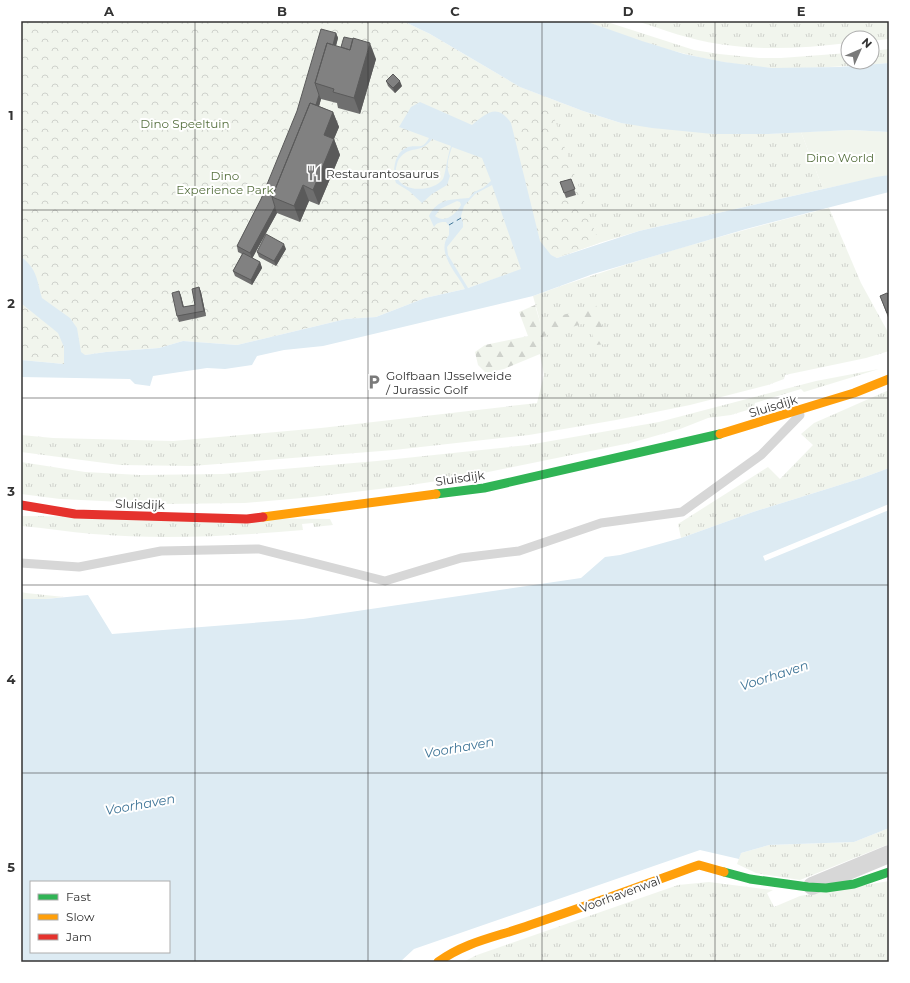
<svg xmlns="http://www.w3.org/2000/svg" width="910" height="983" viewBox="0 0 910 983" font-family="Montserrat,sans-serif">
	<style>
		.grass { fill: url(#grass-tufts) }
		.forest { fill: url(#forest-firs) }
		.park { fill: url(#park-crowns) }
		.garden { fill: #f1f5ed }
		.water { fill: #ddebf3; fill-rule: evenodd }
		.pier { fill: #fff }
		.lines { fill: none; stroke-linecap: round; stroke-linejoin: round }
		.ferry { stroke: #3f7597; stroke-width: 1; stroke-dasharray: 5 4; stroke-linecap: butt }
		.lane { stroke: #d7d7d7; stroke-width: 9 }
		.street { stroke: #d7d7d7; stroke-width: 18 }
		.fast { stroke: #30b455; stroke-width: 9 }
		.slow { stroke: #ff9f0a; stroke-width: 9 }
		.jam { stroke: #e5322d; stroke-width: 9 }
		.wall { fill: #6f6f6f }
		.shaded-wall { fill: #5a5a5a }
		.building { fill: #818181; stroke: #5a5a5a }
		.grid { fill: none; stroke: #333; stroke-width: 1; stroke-opacity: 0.55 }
		.labels { text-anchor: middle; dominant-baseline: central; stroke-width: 4; stroke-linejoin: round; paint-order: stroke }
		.park-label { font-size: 12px; fill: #56703f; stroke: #fff }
		.poi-label { font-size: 12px; fill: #333; stroke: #fff; text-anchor: start }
		.street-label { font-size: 12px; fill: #333; stroke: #fff }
		.water-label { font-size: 13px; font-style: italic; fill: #3f7597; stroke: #fff }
		.neatline { fill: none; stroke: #333; stroke-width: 1.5 }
		.grid-label { font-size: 13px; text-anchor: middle; font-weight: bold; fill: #333 }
	</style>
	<defs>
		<pattern id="grass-tufts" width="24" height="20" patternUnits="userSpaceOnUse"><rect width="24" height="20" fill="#f1f5ed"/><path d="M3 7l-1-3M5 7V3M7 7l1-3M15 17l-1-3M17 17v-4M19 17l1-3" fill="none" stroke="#cfd2cc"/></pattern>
		<pattern id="forest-firs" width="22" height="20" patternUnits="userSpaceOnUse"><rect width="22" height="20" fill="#f1f5ed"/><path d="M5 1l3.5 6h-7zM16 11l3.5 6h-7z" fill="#cfd2cc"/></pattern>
		<pattern id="park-crowns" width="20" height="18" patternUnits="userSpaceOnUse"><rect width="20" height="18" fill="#f1f5ed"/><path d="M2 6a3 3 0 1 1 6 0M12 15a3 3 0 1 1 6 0" fill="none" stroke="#cfd2cc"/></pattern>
	</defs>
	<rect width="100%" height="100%" fill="#fff"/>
	<path class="grass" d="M403,21L520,87L583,111L621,123L767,134L801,132L823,189L639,231L599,243L557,258Z
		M585,21H604L694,50L719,54L759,58H781L848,53V62H872V51L889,49V63C851,66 812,69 773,68C763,68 753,66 743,65C689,58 635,41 585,21Z
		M637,21H889V39L872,41V38H848V43C805,48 762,51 719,44C691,40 664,30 637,21Z
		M829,208L861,283L889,334V351L866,358L785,375L784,379L768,385L690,405L616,420L529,435L394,450L192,466L120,465L21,452V435L53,438L173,441L321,428L537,403L544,375L540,354L544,336L533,296C630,261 729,233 829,208Z
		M879,369L804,392L801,389L755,403L754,408L731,415L708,418L680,429L630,443L464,477L404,486L313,497L245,503L164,504L60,499L21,494V462L85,472L140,475L223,474L377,461L528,445L659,422L816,381Z
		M889,390V468L862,478L753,512L681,538L678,524L768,467L780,479L813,445L801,434L814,423Z
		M21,516L330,519L333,525L314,527L313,523L302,524L303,530C234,536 163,540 93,534C69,532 45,528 21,526Z
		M21,592L26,593L64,597L46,599H21Z
		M889,828V844L800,880L756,873L737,864L741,853L769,845L854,842Z
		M889,881V962H463L477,955L678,885L709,882L773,890L767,893L774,907L800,896Z"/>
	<path class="forest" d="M535,305L540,322L596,305L607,344L596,345L588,322L544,336L540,354L504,369L486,373L478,365L475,352L485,345L528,336L519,312Z"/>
	<path class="park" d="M21,21H403L430,34L520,87L547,98L599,243L465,289L425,298L376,317L346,319L237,345L183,341L159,348L106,352L85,355L64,364L21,360Z"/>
	<path class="garden" d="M851,130L889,132V175L823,189L801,132Z"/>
	<path class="water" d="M403,21H585L642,41L684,54L724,62L772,68L840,67L889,63V132L851,130L768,134H713L652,128L621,123L583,111L520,87L430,34Z
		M420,102L472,125C487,113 497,103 511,123L540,241L551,255L557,258L639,231L876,177L889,175V192L746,229L593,274L533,296L323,346L284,350L257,356L252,365L225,369L207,368L153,376L150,386L135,384L130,379L21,377V360L64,364V347L58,333L22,304L21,257C37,268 37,281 42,298L70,318L77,328L81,352L85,355L106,352L159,348L183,341L237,345L346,319L376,317L425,298L465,289C457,273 435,252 449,235V226L446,222C441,222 437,222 434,227L429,216C438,198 451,200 469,198L474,192L483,188L491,181L482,158L452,147C449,157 445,166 450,176L447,185L432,194L422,203L409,191L396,183C392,171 394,152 408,147C418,144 422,151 429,138L399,127L411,107ZM432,139L451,146C448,153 445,176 443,179C432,194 393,193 396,168C397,165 397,162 399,159C410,144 420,155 432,139ZM492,185L521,269L468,288L448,255L447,247L463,227V223L461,216L464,206L475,194ZM457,201L460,202L461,205C456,214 445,224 435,216L440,209Z
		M889,468V828L854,842L769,845L741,853L739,859L700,850L414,949L400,962H21V599H46L88,595L112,634L303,619L581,578L605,557L620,555L681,538L753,512L862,478ZM31,882H169V952H31Z"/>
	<path class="pier" d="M889,504V510L765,561L763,556Z"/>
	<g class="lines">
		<path class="ferry" d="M449,225L461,218"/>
		<path class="lane" d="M21,563L79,567L161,551L259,549L385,581L461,558L519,551L601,523L682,512L761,455L800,415"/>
		<path class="street" d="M812,886L889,854"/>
		<path class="fast" d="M436,494L484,488L720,434
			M724,872L750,879L808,887L826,888L854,884L889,872"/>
		<path class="slow" d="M720,434L854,393L889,379
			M263,517L436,494
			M438,962C467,941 497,937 530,925C587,906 643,885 699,865L724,872"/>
		<path class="jam" d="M21,505L75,514L247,519L263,517"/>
	</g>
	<path class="wall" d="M336,33L338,38L336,46L376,59L360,114L338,108L337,103L321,99L319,106L333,112L339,127L334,139L340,155L319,205L309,201L300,222L277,213L252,258L260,262L262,268L252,285L235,276L233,271L242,254L238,252L237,246L261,199Z
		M386,81L402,86L395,93L388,86Z
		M571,179L576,195L566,198L560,182Z
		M286,249L276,266L259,257L257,252Z
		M199,287L201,292L206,316L179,322L177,316L179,291L181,296L184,307L195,305Z
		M888,294H889V320L880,296Z"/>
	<path class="shaded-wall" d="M336,33L338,38L325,86L322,85Z
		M370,43L376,59L360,114L354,98Z
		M400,81L402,86L395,93L393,88Z
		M319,95L321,99L316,118L282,201Z
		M333,112L339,127L329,150L324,135Z
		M334,139L340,155L319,205L313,190Z
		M303,185L309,201L300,222L294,206Z
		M275,207L277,213L252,259L250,253Z
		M284,244L286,249L276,266L274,261Z
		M260,262L262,268L252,285L251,280Z
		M199,287L201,292L206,316L204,311Z
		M179,291L181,296L185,313L183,307Z"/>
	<path class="building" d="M321,29L336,33L333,45L327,43L315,83L319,95L316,105L310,103L272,197L275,207L250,253L237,246L261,199L297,111Z
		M344,37L353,39L350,50L341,47Z
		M353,38L370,43L354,98L333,92L334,89L315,83L327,43L350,50Z
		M393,74L400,81L393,88L386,81Z
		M310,103L333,112L324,135L334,139L313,190L303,185L294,206L272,197Z
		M571,179L575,189L564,193L560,182Z
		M266,234L284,244L274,261L257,252Z
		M243,253L260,262L251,280L233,271Z
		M199,287L204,311L177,316L172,293L179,291L183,307L195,305L192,289Z
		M887,293L888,294H889V312L887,313L880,296Z"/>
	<path class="grid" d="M195,21V962M368,21V962M542,21V962M715,21V962M21,210H889M21,398H889M21,585H889M21,773H889"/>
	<defs>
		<g id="restaurant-bare" transform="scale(1.2)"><path d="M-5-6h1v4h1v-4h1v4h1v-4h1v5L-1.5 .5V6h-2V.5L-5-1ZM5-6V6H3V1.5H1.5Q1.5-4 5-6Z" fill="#7a7a7a" stroke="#fff" stroke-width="2.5" paint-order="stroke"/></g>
		<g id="parking-bare" transform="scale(1.2)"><path d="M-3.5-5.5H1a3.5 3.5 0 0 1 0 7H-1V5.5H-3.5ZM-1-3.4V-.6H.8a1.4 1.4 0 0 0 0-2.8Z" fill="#7a7a7a" stroke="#fff" stroke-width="2.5" paint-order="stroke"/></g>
	</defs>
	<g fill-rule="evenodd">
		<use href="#restaurant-bare" x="314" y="173"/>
		<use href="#parking-bare" x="374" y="382"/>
	</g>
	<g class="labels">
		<g class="park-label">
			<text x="185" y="123">Dino Speeltuin</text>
			<text x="840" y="157">Dino World</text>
			<text x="225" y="175">Dino<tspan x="225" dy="14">Experience Park</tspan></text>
		</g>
		<g class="poi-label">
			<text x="326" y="173">Restaurantosaurus</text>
			<text x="386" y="375">Golfbaan IJsselweide<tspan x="386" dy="14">/ Jurassic Golf</tspan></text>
		</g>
		<g class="street-label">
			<text transform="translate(773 406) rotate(-17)">Sluisdijk</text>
			<text transform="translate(460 478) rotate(-8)">Sluisdijk</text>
			<text transform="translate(140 504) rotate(2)">Sluisdijk</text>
			<text transform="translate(620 894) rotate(-20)">Voorhavenwal</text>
		</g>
		<g class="water-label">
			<text transform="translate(774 675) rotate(-18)">Voorhaven</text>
			<text transform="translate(459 747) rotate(-10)">Voorhaven</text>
			<text transform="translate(140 804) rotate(-10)">Voorhaven</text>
		</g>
	</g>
	<rect width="910" height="983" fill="none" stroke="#ffffff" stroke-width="44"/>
	<rect x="30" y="881" width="140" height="72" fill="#ffffff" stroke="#adadad"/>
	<rect x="38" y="894" width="20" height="6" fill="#30b455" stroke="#adadad"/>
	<text x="66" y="901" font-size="12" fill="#333333">Fast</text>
	<rect x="38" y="914" width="20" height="6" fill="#ff9f0a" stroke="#adadad"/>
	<text x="66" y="921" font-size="12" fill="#333333">Slow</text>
	<rect x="38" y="934" width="20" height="6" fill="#e5322d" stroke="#adadad"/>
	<text x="66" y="941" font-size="12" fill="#333333">Jam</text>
	<g transform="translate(860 50) rotate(45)"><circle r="19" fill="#ffffff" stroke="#adadad"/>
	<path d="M0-3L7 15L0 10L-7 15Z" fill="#7a7a7a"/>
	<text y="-6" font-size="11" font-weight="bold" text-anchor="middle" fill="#333333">N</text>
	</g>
	<rect x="22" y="22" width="866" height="939" class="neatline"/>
	<g class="grid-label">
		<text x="109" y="16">A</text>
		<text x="282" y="16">B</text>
		<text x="455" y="16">C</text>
		<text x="628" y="16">D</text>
		<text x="801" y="16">E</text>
		<text x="11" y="120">1</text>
		<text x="11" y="308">2</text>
		<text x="11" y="496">3</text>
		<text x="11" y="684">4</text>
		<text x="11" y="872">5</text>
	</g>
</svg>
